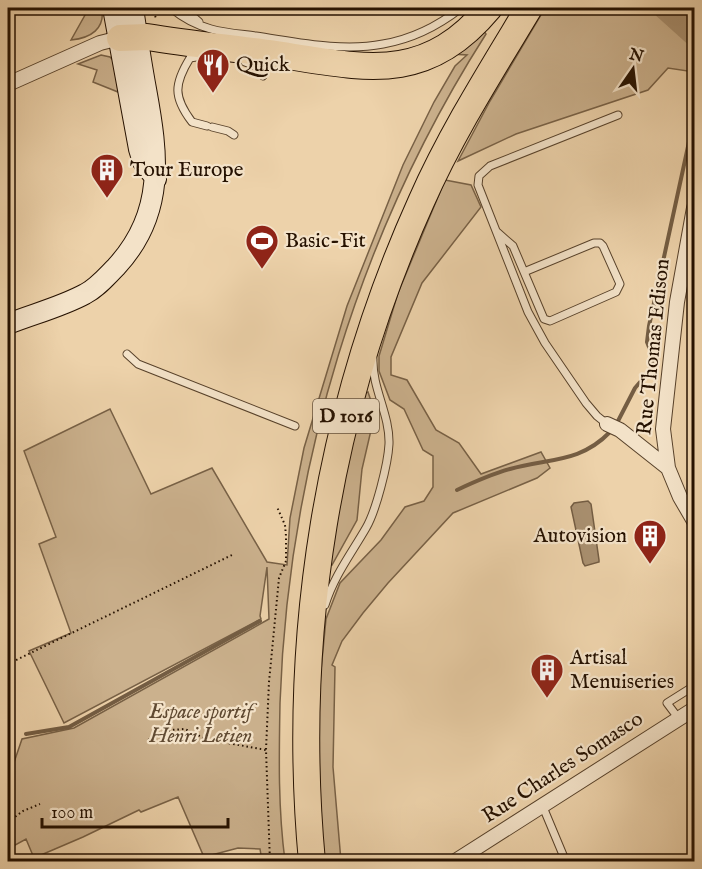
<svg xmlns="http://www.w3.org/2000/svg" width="702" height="869" viewBox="0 0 702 869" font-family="'IM FELL English',serif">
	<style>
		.green { fill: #cbb18d; stroke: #786146; stroke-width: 1.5 }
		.water { fill: #a99070; stroke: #745d43; stroke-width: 1.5 }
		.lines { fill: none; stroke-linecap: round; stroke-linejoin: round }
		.stream { stroke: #745d43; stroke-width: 4 }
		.river { stroke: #a99070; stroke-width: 22 }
		.lane-casing { stroke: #57412a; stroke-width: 9 }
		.street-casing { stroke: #57412a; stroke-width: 16 }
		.secondary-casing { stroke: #251100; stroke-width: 22 }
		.highway-casing { stroke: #251100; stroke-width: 28 }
		.path { stroke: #251100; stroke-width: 2; stroke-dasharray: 1.5 3; stroke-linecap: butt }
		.lane { stroke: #f3e2c8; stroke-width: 7 }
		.street { stroke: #f3e2c8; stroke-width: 14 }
		.secondary { stroke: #f3e2c8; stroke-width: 20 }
		.highway { stroke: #edd2aa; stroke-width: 26 }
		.labels { text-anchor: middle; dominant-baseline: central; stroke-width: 4.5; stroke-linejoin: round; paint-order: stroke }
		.shield { fill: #f3e2c8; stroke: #63503c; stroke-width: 1.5 }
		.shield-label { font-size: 20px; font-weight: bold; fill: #251100 }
		.poi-label { font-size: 21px; fill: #251100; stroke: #f3e2c8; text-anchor: start }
		.street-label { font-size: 21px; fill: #251100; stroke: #f3e2c8 }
		.park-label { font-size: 21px; font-style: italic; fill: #5f4931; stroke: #f3e2c8 }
	</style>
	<rect width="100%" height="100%" fill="#edd2aa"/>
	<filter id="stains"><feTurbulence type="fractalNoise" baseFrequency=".00333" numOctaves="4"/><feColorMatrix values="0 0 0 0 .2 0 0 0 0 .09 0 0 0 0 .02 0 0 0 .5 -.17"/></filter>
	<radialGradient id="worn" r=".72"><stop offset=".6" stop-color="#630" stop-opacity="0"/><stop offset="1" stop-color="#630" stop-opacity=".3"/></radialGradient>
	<path class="green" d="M89,8H102C105,29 91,38 71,40Z
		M545,8H686L694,15V72L668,68L648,90L516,134L458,161L490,101Z
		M480,26L486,34C359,233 288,468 280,703C279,758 278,807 285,861H262L260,849L238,848L204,857L178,797L141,812L139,810L83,837L34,858L26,839L8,849V780L22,739L74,728L269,619L267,567L260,616L261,619L64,723L29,651L71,633L39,544L56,537L24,451L110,409L151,494L212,468L267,562L287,565L290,518L304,448L347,306L403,165L434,102L455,66L467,55L452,54Z
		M101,55L110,57L115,62L118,92L93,82L97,70L78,64Z
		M445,180L471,185L481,207L422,283L391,357V375L407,380L436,430L459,443L481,474L541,452L550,468L537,478L453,513L388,583L363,613L342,641L332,665L335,667L333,767L341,861L322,862L319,804V691L326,619L340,583L381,540L405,507L424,501L433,487V456L423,450L404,409L390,400L379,371V356L398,293Z
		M368,392L375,413L362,469L357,520L332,565L330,564L339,497L365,393Z"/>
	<path class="water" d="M588,501L591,504L599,560V562L585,566L583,563L571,507L574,503Z"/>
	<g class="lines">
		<path class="stream" d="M618,421L635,388L647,374L652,364L653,357L647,342L649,326L694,119
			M457,490C474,482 492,474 510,469C549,458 580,463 610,432
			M26,734L69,727L260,621"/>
		<path class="river" d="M664,8L694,35"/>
		<g class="lane-casing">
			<path id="lane" d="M171,8C183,18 196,25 211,29C225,33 241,34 256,36C297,42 342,52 383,44C412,39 438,26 461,8
				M183,8L199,22
				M202,56L190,58C174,84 173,97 192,122L207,126
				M245,62L258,67L263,76
				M212,127L228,131L234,135
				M497,232L513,246L544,319L550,321L616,292L620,284L603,246L600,243H594L524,272
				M127,354L138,364L295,426
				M607,424L597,416L586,403L545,343L528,312L478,185L479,176L490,166L618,115
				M325,605C334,576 351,554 366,528C376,511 388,464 389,444C390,415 372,388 373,359
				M679,719L667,703L694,686
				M543,807L566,862"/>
		</g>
		<g class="street-casing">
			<path id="street" d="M8,84L100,43L120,38
				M694,208L677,302L663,429L668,468L680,497L694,521
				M607,424L620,430L668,468
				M454,862L694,709"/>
		</g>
		<g class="secondary-casing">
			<path id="secondary" d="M113,8L139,149L143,162L156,179
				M8,324C33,314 61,307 85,294C97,288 106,277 116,267C166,213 158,155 146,89C141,62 137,35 133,8"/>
		</g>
		<g class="highway-casing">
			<path id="highway" d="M120,38L147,37C190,44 232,48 275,54C363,67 424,86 489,8
				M312,862C291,636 328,408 421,202C451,134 491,71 529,8"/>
		</g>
		<path class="path" d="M151,8L156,18
			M8,664L232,555
			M148,740L171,730L185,729L206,739L266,750
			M8,822L23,811L40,804
			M270,862L266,750L269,682L279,578L286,561V536L285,525L277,507"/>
		<use href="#lane" class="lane"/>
		<use href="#street" class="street"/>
		<use href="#secondary" class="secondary"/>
		<use href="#highway" class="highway"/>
	</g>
	<defs>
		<g id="restaurant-pin" transform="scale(1.725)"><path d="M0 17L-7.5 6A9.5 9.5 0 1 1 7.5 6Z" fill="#8f2418" stroke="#f3e2c8"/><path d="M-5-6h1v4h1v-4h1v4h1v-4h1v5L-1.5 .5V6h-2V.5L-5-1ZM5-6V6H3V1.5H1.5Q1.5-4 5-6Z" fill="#fff"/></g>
		<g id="building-pin" transform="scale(1.725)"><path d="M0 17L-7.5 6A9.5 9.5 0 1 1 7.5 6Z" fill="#8f2418" stroke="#f3e2c8"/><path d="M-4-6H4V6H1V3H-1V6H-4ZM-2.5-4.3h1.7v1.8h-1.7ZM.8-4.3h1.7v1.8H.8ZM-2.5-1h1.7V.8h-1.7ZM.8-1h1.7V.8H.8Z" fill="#fff"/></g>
		<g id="stadium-pin" transform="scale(1.725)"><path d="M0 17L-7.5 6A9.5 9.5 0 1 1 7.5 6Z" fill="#8f2418" stroke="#f3e2c8"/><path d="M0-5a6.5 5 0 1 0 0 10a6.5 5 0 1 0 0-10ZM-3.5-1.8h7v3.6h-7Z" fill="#fff"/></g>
	</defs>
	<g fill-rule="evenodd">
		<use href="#restaurant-pin" x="213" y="65"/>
		<use href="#building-pin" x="107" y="170"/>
		<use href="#stadium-pin" x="262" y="241"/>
		<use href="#building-pin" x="650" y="536"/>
		<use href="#building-pin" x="547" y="670"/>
	</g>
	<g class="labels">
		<rect class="shield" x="313" y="399" width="66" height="34" rx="4.5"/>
		<g class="shield-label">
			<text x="346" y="416">D 1016</text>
		</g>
		<g class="poi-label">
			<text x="236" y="65">Quick</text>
			<text x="130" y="170">Tour Europe</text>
			<text x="285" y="241">Basic-Fit</text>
			<text x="627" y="536" text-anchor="end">Autovision</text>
			<text x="570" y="658">Artisal<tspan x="570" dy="24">Menuiseries</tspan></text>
		</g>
		<g class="street-label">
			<text transform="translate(654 347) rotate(-84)">Rue Thomas Edison</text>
			<text transform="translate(563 768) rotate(-33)">Rue Charles Somasco</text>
		</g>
		<g class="park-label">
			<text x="201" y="712">Espace sportif<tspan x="201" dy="24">Henri Letien</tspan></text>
		</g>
	</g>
	<rect width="702" height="869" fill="none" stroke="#edd2aa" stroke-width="30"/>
	<rect x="9" y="9" width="684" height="851" fill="none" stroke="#251100" stroke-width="3"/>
	<rect x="15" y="15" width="672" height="839" fill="none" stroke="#251100" stroke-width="1.5"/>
	<g transform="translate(633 69) rotate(14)" stroke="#f3e2c8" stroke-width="4.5" paint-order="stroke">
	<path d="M0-4.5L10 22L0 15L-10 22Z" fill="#251100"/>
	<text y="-9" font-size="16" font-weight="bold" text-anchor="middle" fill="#251100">N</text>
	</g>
	<path d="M42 818v9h186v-9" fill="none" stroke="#251100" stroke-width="3"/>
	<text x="51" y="818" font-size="18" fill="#251100" stroke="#f3e2c8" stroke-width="4.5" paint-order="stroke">100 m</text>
	<rect width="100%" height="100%" filter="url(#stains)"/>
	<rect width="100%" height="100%" fill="url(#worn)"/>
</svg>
